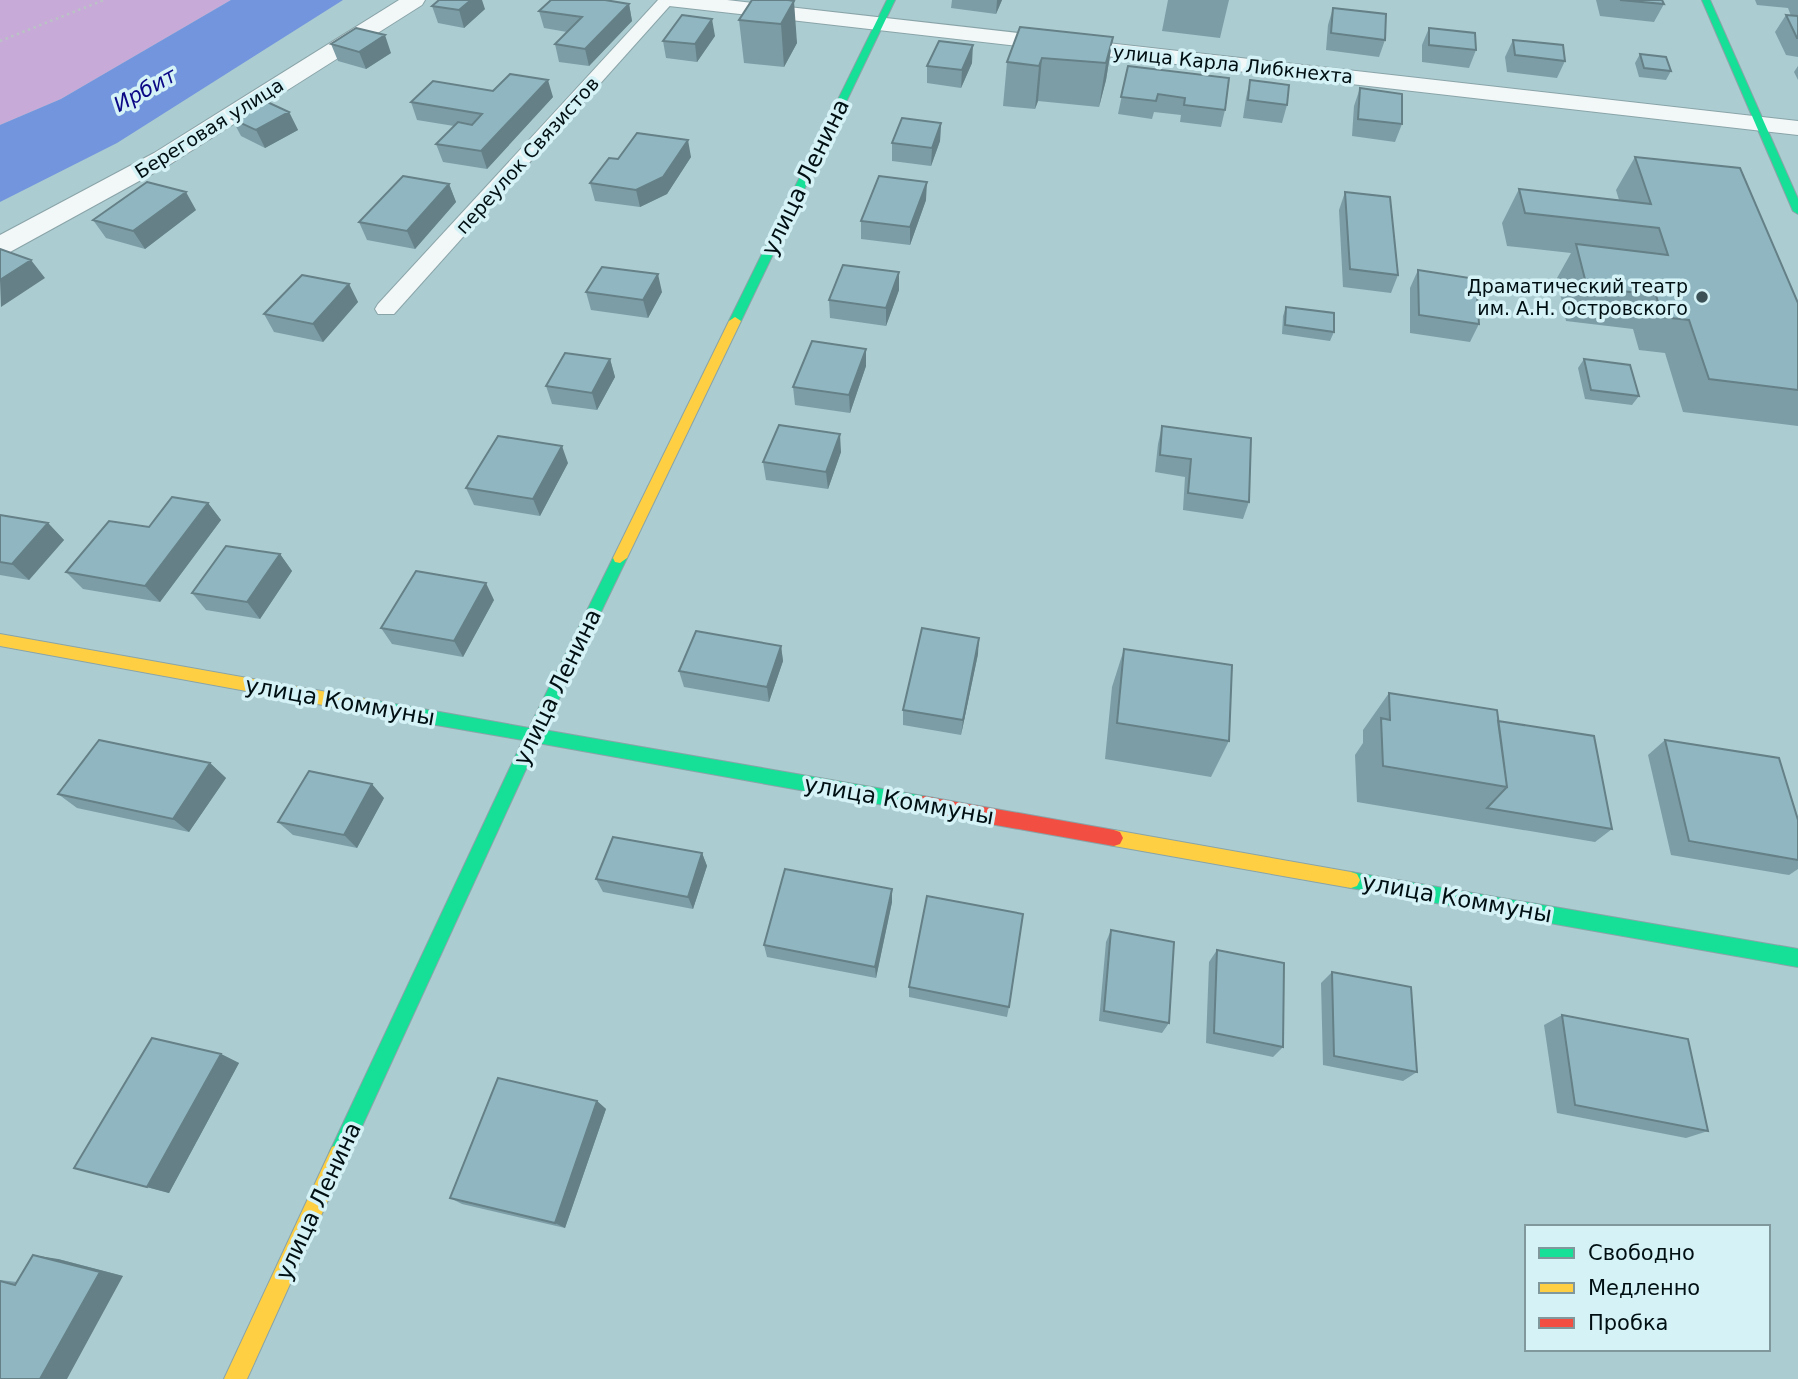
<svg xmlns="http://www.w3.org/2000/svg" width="1798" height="1379" viewBox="0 0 1798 1379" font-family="'DejaVu Sans',sans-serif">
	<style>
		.green { fill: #c7aad8 }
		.water { fill: #7295dd }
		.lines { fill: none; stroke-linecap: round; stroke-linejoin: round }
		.lane-casing { stroke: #89a4a8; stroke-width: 2 }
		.street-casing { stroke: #89a4a8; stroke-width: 2 }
		.fast-casing { stroke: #89a4a8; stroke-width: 2 }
		.slow-casing { stroke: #89a4a8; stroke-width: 2 }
		.jam-casing { stroke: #89a4a8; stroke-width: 2 }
		.path { stroke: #bac3c4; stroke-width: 2.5; stroke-dasharray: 2.5 3.5; stroke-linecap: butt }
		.lane { fill: #f2f7f8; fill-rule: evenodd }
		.street { fill: #f2f7f8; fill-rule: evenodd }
		.fast { fill: #16e098; fill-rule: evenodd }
		.slow { fill: #ffcf43; fill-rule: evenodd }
		.jam { fill: #f24e42; fill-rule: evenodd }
		.wall { fill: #7c9da6 }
		.shaded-wall { fill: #658087 }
		.building { fill: #90b7c1; stroke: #658087; stroke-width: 2 }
		.poi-dot { fill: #3c5155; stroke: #d5f2f7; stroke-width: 2.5 }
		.labels { text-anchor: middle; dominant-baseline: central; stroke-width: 7; stroke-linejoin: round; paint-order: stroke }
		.far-street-label { font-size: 19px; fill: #000f12; stroke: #d5f2f7 }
		.far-poi-label { font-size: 19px; fill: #000f12; stroke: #d5f2f7; text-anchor: end }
		.far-water-label { font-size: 21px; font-style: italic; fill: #0b0885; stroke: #d5f2f7 }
		.street-label { font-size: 23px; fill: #000f12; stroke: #d5f2f7 }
	</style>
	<rect width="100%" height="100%" fill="#abccd1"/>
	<path class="green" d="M0,0H231L61,99L0,125Z"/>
	<path class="water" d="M231,0H343L117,143L0,202V125L61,99Z"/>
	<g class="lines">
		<g class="lane-casing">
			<path id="lane" d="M658,0H675L394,314H378L375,309L378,304Z"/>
		</g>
		<g class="street-casing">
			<path id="street" d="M399,0H425L422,5L172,163L10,252L0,254V235L154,153Z
				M658,0H727L1798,121V135L669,6L661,5Z"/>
		</g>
		<g class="fast-casing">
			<path id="fast" d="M887,0H895L741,321L739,324H731L729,321Z
				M1702,0H1710L1798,199V214L1793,211Z
				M620,553L627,558L544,730L923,796L929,799L931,804L929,809L923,812L538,743L346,1161L339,1164L332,1161L329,1154L332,1147L523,740L372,714L366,712L364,707L366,702L372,700L529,728L613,558Z
				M1351,872L1798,949V967L1351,888L1345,886L1342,880L1345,874Z"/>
		</g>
		<g class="slow-casing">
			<path id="slow" d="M735,317L741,321L627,558L620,563L615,562L613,558L729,321Z
				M0,634L372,700L378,702L380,707L378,712L372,714L0,646Z
				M1114,830L1351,872L1357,874L1360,880L1357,886L1351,888L1114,846L1108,844L1105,838L1108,832Z
				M339,1144L346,1147L349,1154L247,1379H224L332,1147Z"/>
		</g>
		<g class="jam-casing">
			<path id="jam" d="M923,796L1114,830L1120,832L1123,838L1120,844L1114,846L923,812L917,809L915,804L917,799Z"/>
		</g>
		<path class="path" d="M0,41L104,0"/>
		<use href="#lane" class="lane"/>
		<use href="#street" class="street"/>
		<use href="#fast" class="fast"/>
		<use href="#slow" class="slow"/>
		<use href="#jam" class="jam"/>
	</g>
	<path class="wall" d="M788,0L797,43L784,67L744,63L739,20Z
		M952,0H1002L996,14L951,8Z
		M1168,0H1229L1220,38L1162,31Z
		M1596,0H1662L1664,4L1654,22L1600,16Z
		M1755,0H1798V57L1786,55L1775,32L1786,15L1791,16L1788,8L1757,5Z
		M629,4L632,21L589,66L559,62L555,44L567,32L544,28L539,11Z
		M432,6L485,9L464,28L438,23Z
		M1333,8L1385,40L1379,57L1326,50L1328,25Z
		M1429,28L1476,50L1469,68L1422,62V45Z
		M715,36L697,62L666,58L663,41Z
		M1113,37L1106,80L1099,107L1038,101L1035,109L1003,106L1007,62Z
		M1513,40L1565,61L1557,78L1507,72L1505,57Z
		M331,44L391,53L366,69L338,61Z
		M1640,54L1671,71L1666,80L1639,77L1635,63Z
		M972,63L961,88L927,83V66Z
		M1128,66L1225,110L1221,127L1180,122L1181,115L1154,112L1152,119L1118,114Z
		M1798,66V80L1794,72Z
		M1250,80L1287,105L1282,123L1243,118L1246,98Z
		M1360,88L1402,124L1395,142L1352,136L1354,106Z
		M493,91L553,97L487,169L443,162L436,144L454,126L417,120L411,102Z
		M289,112L298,130L265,148L241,136L232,119Z
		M941,123L940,141L931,166L892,161V143Z
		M691,157L667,194L640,207L595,201L590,183L618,159Z
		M1635,157L1798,303V426L1683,412L1665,353L1639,350L1633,329L1566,321L1557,278L1571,253L1507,246L1502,223L1519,189L1619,200L1616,190Z
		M449,184L456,202L415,249L367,240L359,222Z
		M1345,192L1398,275L1391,293L1343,287L1339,210Z
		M926,200L910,245L861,239V221Z
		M196,210L145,249L106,238L93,220Z
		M1418,270L1479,324L1470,342L1410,333V288Z
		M349,284L358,302L323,342L274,332L264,314Z
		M899,290L886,326L830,318L829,300Z
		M586,292H662L648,318L591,310Z
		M1286,307L1334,332L1330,341L1282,334L1283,316Z
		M866,349V366L850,413L795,405L793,387Z
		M610,359L615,377L597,410L552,404L546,386Z
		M1584,359L1639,396L1632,405L1585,399L1578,368Z
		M1162,426L1249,502L1243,519L1183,510L1185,477L1155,472L1158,444Z
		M841,452L828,489L766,480L763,462Z
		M568,463L540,516L474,505L466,488Z
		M208,503L221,520L160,602L83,589L66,572L149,527Z
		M0,515L48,523L64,540L29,580L0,575Z
		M280,554L292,571L260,619L206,610L192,593Z
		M494,600L463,657L392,644L381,628Z
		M781,646L783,661L769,702L684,687L679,671Z
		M1124,649L1229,741L1211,777L1105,759L1112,687Z
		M978,654L961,735L903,725V710Z
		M1389,693L1498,721L1612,829L1595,842L1357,802L1355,755L1363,743V730Z
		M1665,740L1798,820V869L1789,875L1671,855L1648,755Z
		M210,763L226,778L189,832L77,808L58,794Z
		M384,798L357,848L293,835L278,822Z
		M702,853L707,866L693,909L603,892L596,879Z
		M892,902L876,978L767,957L764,945Z
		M1111,930L1169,1023L1162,1033L1099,1021L1106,942Z
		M1217,950L1283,1047L1273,1057L1206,1043L1209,962Z
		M1332,972L1417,1072L1403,1081L1323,1065L1321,983Z
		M909,987L1009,1007L1007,1017L909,997Z
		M1562,1015L1708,1131L1686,1138L1557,1113L1544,1025Z
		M221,1054L239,1063L169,1193L74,1168Z
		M597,1101L606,1109L565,1228L462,1204L450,1198Z
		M58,1259L123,1276L0,1379V1280L17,1282Z"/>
	<path class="shaded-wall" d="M471,0H482L485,9L464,28L459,10Z
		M997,0H1002L996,14Z
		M794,1L797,43L784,67L781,24Z
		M629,4L632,21L589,66L585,49Z
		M712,19L715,36L697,62L695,44Z
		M385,35L391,53L366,69L359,52Z
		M1113,37L1106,80L1099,107L1106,63Z
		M973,45L972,63L961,88L962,70Z
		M1042,58L1038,101L1035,109L1039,66Z
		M548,80L553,97L487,169L481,151Z
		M289,112L298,130L265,148L256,130Z
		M941,123L940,141L931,166L932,148Z
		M688,140L691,157L667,194L640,207L636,190Z
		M927,182L926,200L910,245V227Z
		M449,184L456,202L415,249L407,231Z
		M186,192L196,210L145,249L133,231Z
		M31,260L45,278L1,307L0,280Z
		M899,272V290L886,326V308Z
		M658,274L662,292L648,318L643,300Z
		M349,284L358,302L323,342L313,324Z
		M866,349V366L850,413L849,395Z
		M610,359L615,377L597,410L592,393Z
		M840,434L841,452L828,489L826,472Z
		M562,446L568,463L540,516L533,499Z
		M208,503L221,520L160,602L145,586Z
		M48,523L64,540L29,580L12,564Z
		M280,554L292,571L260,619L247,602Z
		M486,583L494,600L463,657L454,641Z
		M979,638L978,654L961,735L963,720Z
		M781,646L783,661L769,702L767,687Z
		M210,763L226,778L189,832L173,819Z
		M372,784L384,798L357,848L344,835Z
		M702,853L707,866L693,909L688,897Z
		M892,889V902L876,978L875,967Z
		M221,1054L239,1063L169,1193L147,1187Z
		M597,1101L606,1109L565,1228L555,1223Z
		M33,1255L58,1259L123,1276L67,1379H40Z"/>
	<path class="building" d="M439,0H471L459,10L432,6Z
		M551,0H605L629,4L585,49L555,44L582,17L539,11Z
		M752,0H788L794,1L781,24L739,20Z
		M1620,0H1662L1664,4Z
		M1333,8L1386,14L1385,40L1331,33Z
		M682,15L712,19L695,44L663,41Z
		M1786,15L1798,16V38H1797Z
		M1020,27L1113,37L1106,63L1042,58L1039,66L1007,62Z
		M356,28L385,35L359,52L331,44Z
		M1429,28L1475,33L1476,50L1429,45Z
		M1513,40L1563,45L1565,61L1515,55Z
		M939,41L973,45L962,70L927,66Z
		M1640,54L1666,57L1671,71L1644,68Z
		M1128,66L1229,78L1225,110L1184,105L1185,98L1158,94L1156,101L1121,97Z
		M510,74L548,80L481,151L436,144L458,122L472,125L482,114L411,102L433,81L493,91Z
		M1250,80L1289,85L1287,105L1248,100Z
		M1360,88L1402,94V124L1358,119Z
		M265,101L289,112L256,130L232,119Z
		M902,118L941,123L932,148L892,143Z
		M637,133L688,140L663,177L636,190L590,183L609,158L618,159Z
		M1635,157L1740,168L1798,303V390L1709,379L1689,320L1662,317L1656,295L1587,287L1576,244L1668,255L1659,228L1525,213L1519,189L1651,204Z
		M403,176L449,184L407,231L359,222Z
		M879,176L927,182L910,227L861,221Z
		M147,182L186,192L133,231L93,220Z
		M1345,192L1390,197L1398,275L1350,269Z
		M0,249L31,260L0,280Z
		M843,265L899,272L886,308L829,300Z
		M602,267L658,274L643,300L586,292Z
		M1418,270L1476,279L1479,324L1419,315Z
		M302,275L349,284L313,324L264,314Z
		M1286,307L1334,313V332L1285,325Z
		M812,341L866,349L849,395L793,387Z
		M565,353L610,359L592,393L546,386Z
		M1584,359L1630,365L1639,396L1591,390Z
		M779,425L840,434L826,472L763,462Z
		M1162,426L1251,438L1249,502L1188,493L1191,459L1160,455Z
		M498,436L562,446L533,499L466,488Z
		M172,497L208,503L145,586L66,572L109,521L149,527Z
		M0,515L48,523L12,564L0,562Z
		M226,546L280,554L247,602L192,593Z
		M416,571L486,583L454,641L381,628Z
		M922,628L979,638L963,720L903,710Z
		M696,631L781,646L767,687L679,671Z
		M1124,649L1232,665L1229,741L1117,723Z
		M1389,693L1497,710L1507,787L1383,766L1381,718L1390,720Z
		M1498,721L1594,736L1612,829L1487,808L1507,787Z
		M99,740L210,763L173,819L58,794Z
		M1665,740L1779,758L1798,820V860L1689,841Z
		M309,771L372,784L344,835L278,822Z
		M613,837L702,853L688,897L596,879Z
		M785,869L892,889L875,967L764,945Z
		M927,896L1023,914L1009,1007L909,987Z
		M1111,930L1174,942L1169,1023L1104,1011Z
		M1217,950L1284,963L1283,1047L1214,1033Z
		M1332,972L1411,987L1417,1072L1334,1056Z
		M1562,1015L1688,1039L1708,1131L1575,1105Z
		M152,1038L221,1054L147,1187L74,1168Z
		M498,1078L597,1101L555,1223L450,1198Z
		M33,1255L100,1272L40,1379H0V1281L15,1285Z"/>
	<circle class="poi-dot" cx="1702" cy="297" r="7"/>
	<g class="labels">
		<g class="far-street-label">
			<text transform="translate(1233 64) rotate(6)">улица Карла Либкнехта</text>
			<text transform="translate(209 128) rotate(-32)">Береговая улица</text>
			<text transform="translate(527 155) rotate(-48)">переулок Связистов</text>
		</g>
		<g class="far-poi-label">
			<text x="1688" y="286">Драматический театр<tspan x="1688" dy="22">им. А.Н. Островского</tspan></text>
		</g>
		<g class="far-water-label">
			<text transform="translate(145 90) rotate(-29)">Ирбит</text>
		</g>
		<g class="street-label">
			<text transform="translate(805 177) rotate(-64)">улица Ленина</text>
			<text transform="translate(557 687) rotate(-64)">улица Ленина</text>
			<text transform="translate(340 701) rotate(10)">улица Коммуны</text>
			<text transform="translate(899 800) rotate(10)">улица Коммуны</text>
			<text transform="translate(1457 898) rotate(10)">улица Коммуны</text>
			<text transform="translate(318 1201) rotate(-65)">улица Ленина</text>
		</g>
	</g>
	<rect x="1525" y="1225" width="245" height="126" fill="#d5f2f7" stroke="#80979b" stroke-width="2"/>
	<rect x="1539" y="1248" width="35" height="10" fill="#16e098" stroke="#80979b" stroke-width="2"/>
	<text x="1588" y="1260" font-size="21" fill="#000f12">Свободно</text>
	<rect x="1539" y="1283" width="35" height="10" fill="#ffcf43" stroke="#80979b" stroke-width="2"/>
	<text x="1588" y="1295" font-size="21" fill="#000f12">Медленно</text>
	<rect x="1539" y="1318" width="35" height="10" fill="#f24e42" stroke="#80979b" stroke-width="2"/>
	<text x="1588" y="1330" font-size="21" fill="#000f12">Пробка</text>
</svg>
